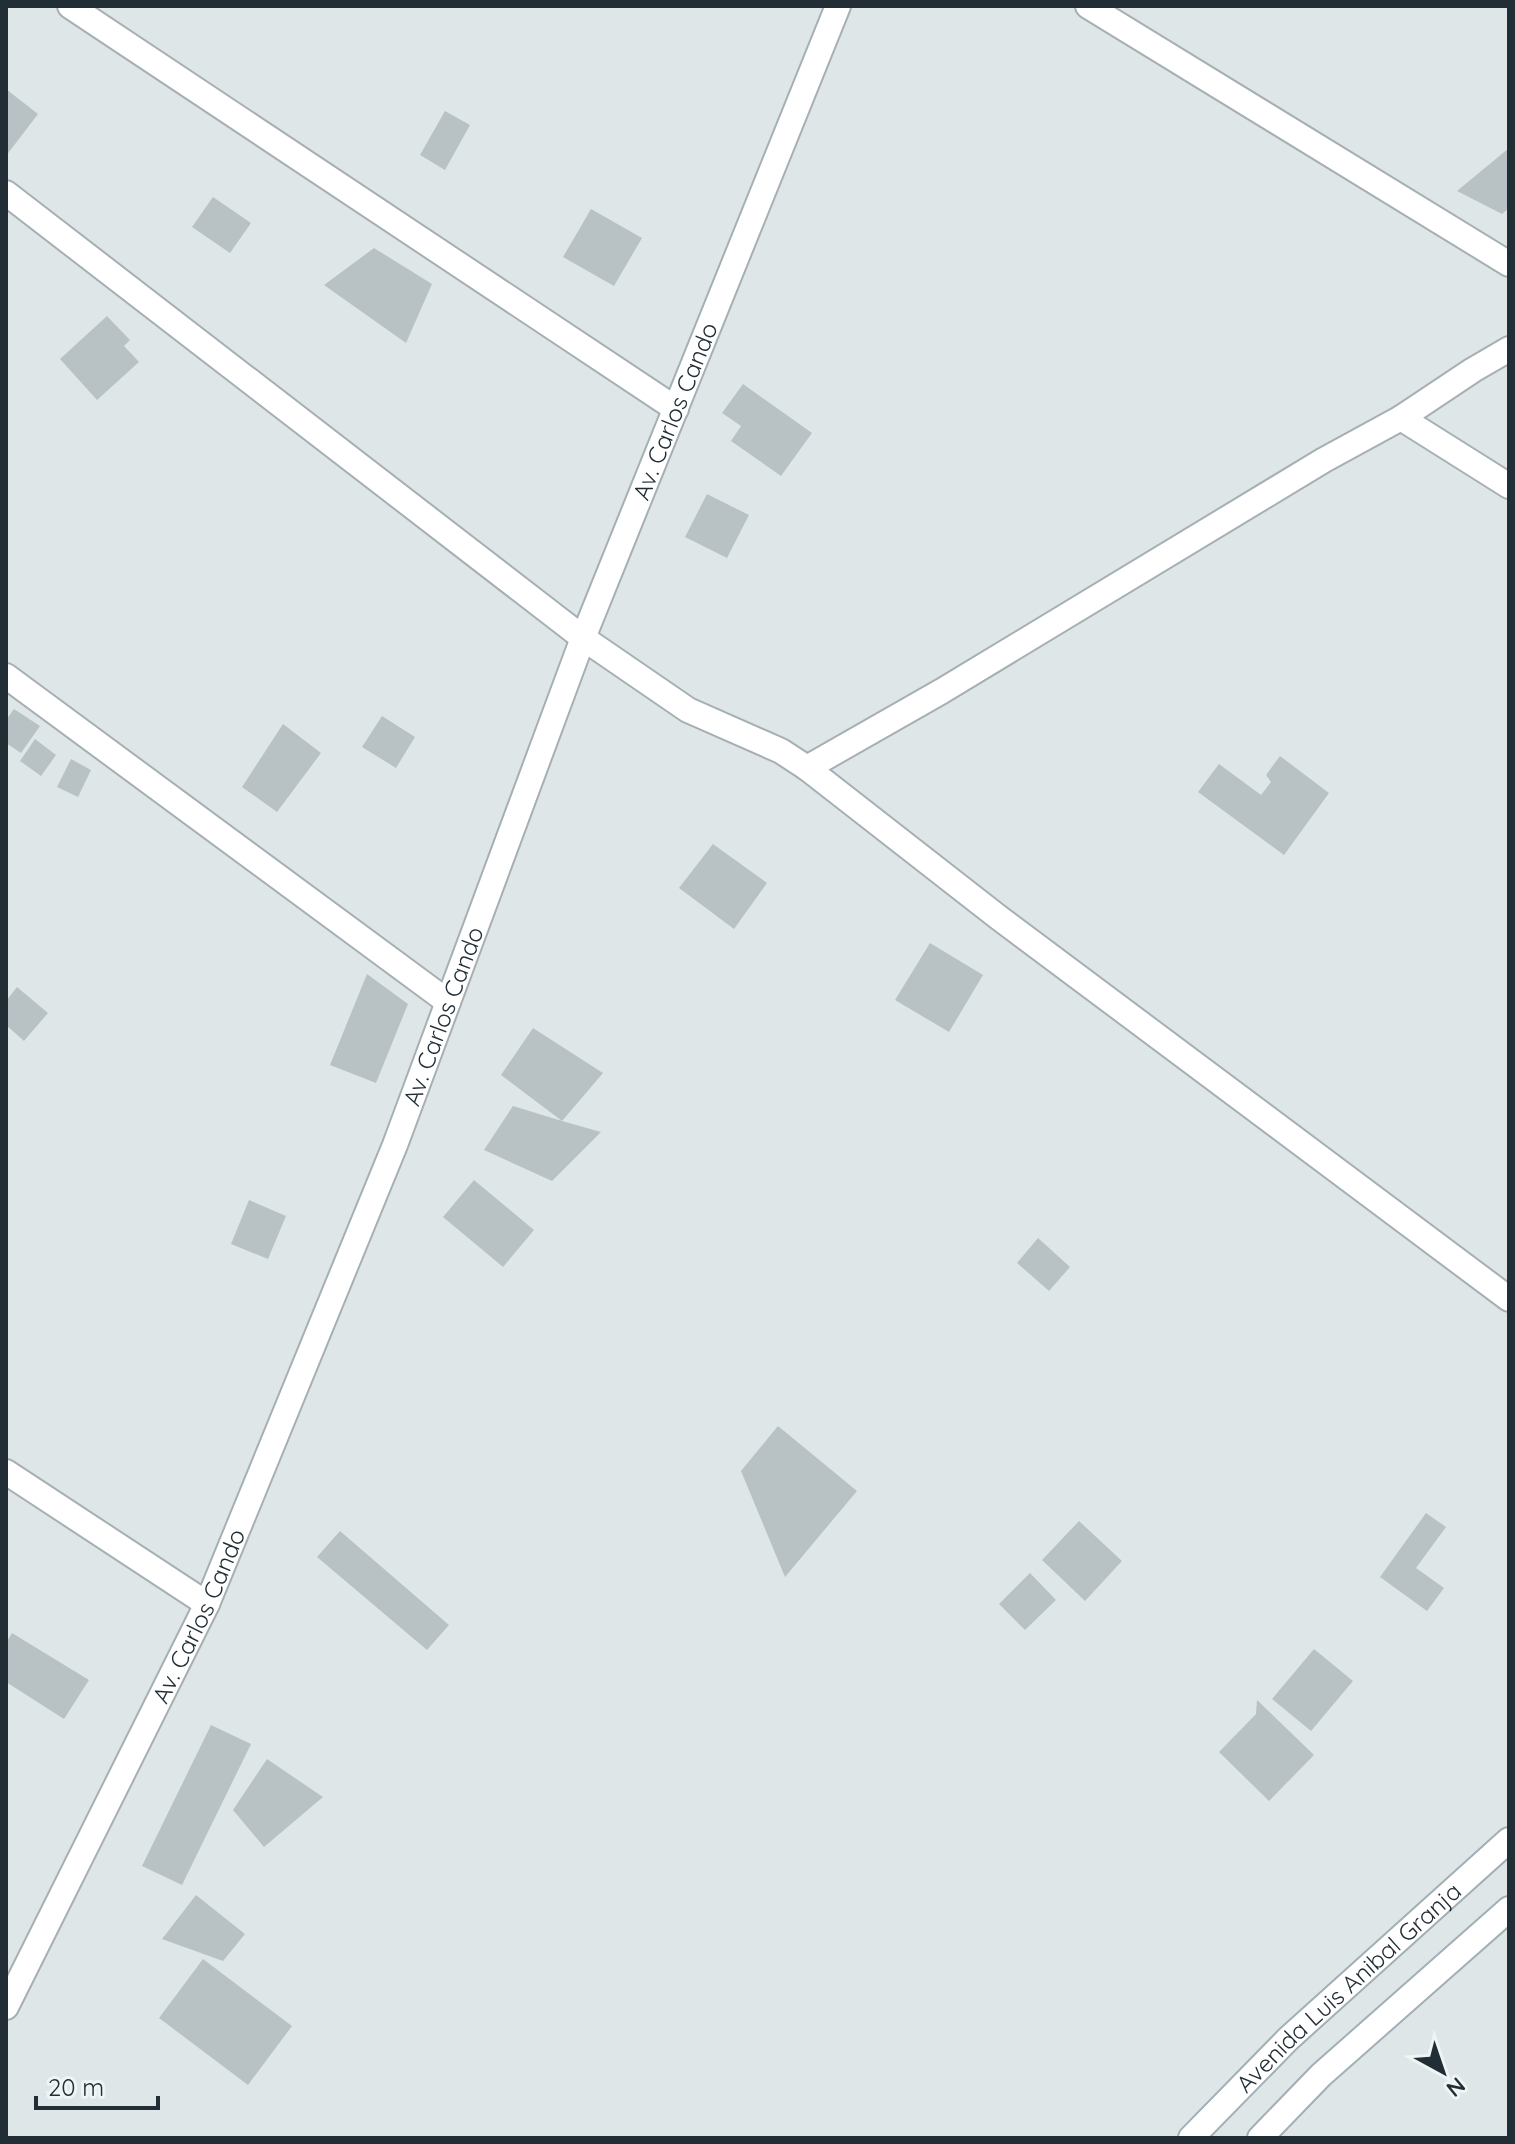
<svg xmlns="http://www.w3.org/2000/svg" width="1515" height="2144" viewBox="0 0 1515 2144" font-family="Quicksand,sans-serif">
	<style>
		.building { fill: #b8c2c5 }
		.lines { fill: none; stroke-linecap: round; stroke-linejoin: round }
		.lane-casing { stroke: #a6afb3; stroke-width: 28 }
		.street-casing { stroke: #a6afb3; stroke-width: 28 }
		.secondary-casing { stroke: #a2afb5; stroke-width: 28 }
		.lane { stroke: #fff; stroke-width: 24 }
		.street { stroke: #fff; stroke-width: 24 }
		.secondary { stroke: #fff; stroke-width: 24 }
		.labels { text-anchor: middle; dominant-baseline: central; stroke-width: 8; stroke-linejoin: round; paint-order: stroke }
		.street-label { font-size: 24px; fill: #222e36; stroke: #eff4f5 }
	</style>
	<rect width="100%" height="100%" fill="#dfe6e8"/>
	<path class="building" d="M6,89L38,114L6,156Z
		M445,111L470,125L445,170L420,155Z
		M1509,148V208L1502,214L1457,191Z
		M213,197L251,223L230,253L192,227Z
		M591,209L642,238L614,286L563,257Z
		M374,248L432,284L406,343L324,285Z
		M107,316L130,340L124,346L139,362L97,400L60,359Z
		M743,384L812,433L781,476L731,441L741,426L722,413Z
		M707,494L749,515L727,558L685,537Z
		M14,709L40,726L21,753L6,743V720Z
		M382,716L415,737L396,768L362,747Z
		M283,724L321,753L277,812L242,787Z
		M35,739L56,755L41,776L20,761Z
		M1280,756L1329,793L1284,855L1198,792L1219,764L1261,795L1271,782L1266,775Z
		M71,759L91,770L78,797L57,787Z
		M713,844L767,883L734,929L679,888Z
		M930,943L983,975L949,1032L895,1000Z
		M367,974L408,1004L376,1083L330,1065Z
		M17,987L48,1013L24,1041L6,1025V1001Z
		M533,1028L603,1073L562,1121L501,1075Z
		M513,1106L562,1121L601,1132L552,1181L484,1150Z
		M474,1180L534,1230L503,1267L443,1217Z
		M249,1200L286,1216L268,1259L231,1244Z
		M1038,1238L1070,1267L1049,1291L1017,1263Z
		M778,1426L857,1491L785,1577L741,1471Z
		M1426,1513L1446,1527L1416,1568L1444,1588L1427,1611L1380,1577Z
		M1079,1521L1122,1561L1085,1601L1042,1560Z
		M340,1531L449,1625L427,1650L317,1557Z
		M1030,1573L1056,1600L1025,1630L999,1604Z
		M12,1633L89,1680L64,1719L6,1682V1643Z
		M1314,1649L1353,1681L1311,1731L1272,1699Z
		M1257,1700L1314,1755L1269,1801L1219,1752L1256,1714Z
		M211,1725L251,1744L182,1885L142,1866Z
		M267,1759L323,1797L264,1847L233,1810Z
		M196,1895L245,1934L223,1961L162,1939Z
		M203,1959L292,2026L248,2085L159,2018Z"/>
	<g class="lines">
		<g class="lane-casing">
			<path id="lane" d="M1401,418L1509,486"/>
		</g>
		<g class="street-casing">
			<g id="street">
				<path d="M70,6L676,409"/>
				<path d="M1088,6L1509,264"/>
				<path d="M6,193L583,638L688,710L781,751L807,768L998,917L1509,1299"/>
				<path d="M6,676L448,1002"/>
				<path d="M807,768L942,691L1324,460L1401,418L1473,370L1509,349"/>
				<path d="M6,1472L207,1604"/>
				<path id="s1" d="M6,2007L207,1604L395,1145L583,638L838,6"/>
			</g>
		</g>
		<g class="secondary-casing">
			<g id="secondary">
				<path id="s2" d="M1191,2138L1288,2039L1509,1840"/>
				<path d="M1260,2138L1321,2075L1509,1909"/>
			</g>
		</g>
		<use href="#lane" class="lane"/>
		<use href="#street" class="street"/>
		<use href="#secondary" class="secondary"/>
	</g>
	<g class="labels">
		<g class="street-label">
			<text stroke="none"><textPath href="#s1" startOffset="1732">Av. Carlos Cando</textPath></text>
			<text stroke="none"><textPath href="#s1" startOffset="1084">Av. Carlos Cando</textPath></text>
			<text stroke="none"><textPath href="#s1" startOffset="436">Av. Carlos Cando</textPath></text>
			<text stroke="none"><textPath href="#s2" startOffset="218">Avenida Luis Anibal Granja</textPath></text>
		</g>
	</g>
	<rect width="1515" height="2144" fill="none" stroke="#222e36" stroke-width="16"/>
	<g transform="translate(1443 2072) rotate(140)" stroke="#eff4f5" stroke-width="6" paint-order="stroke">
	<path d="M0-6L14 30L0 20L-14 30Z" fill="#222e36"/>
	<text y="-12" font-size="22" font-weight="bold" text-anchor="middle" fill="#222e36">N</text>
	</g>
	<path d="M36 2096v12h122v-12" fill="none" stroke="#222e36" stroke-width="4"/>
	<text x="48" y="2096" font-size="24" fill="#222e36" stroke="#eff4f5" stroke-width="6" paint-order="stroke">20 m</text>
</svg>
